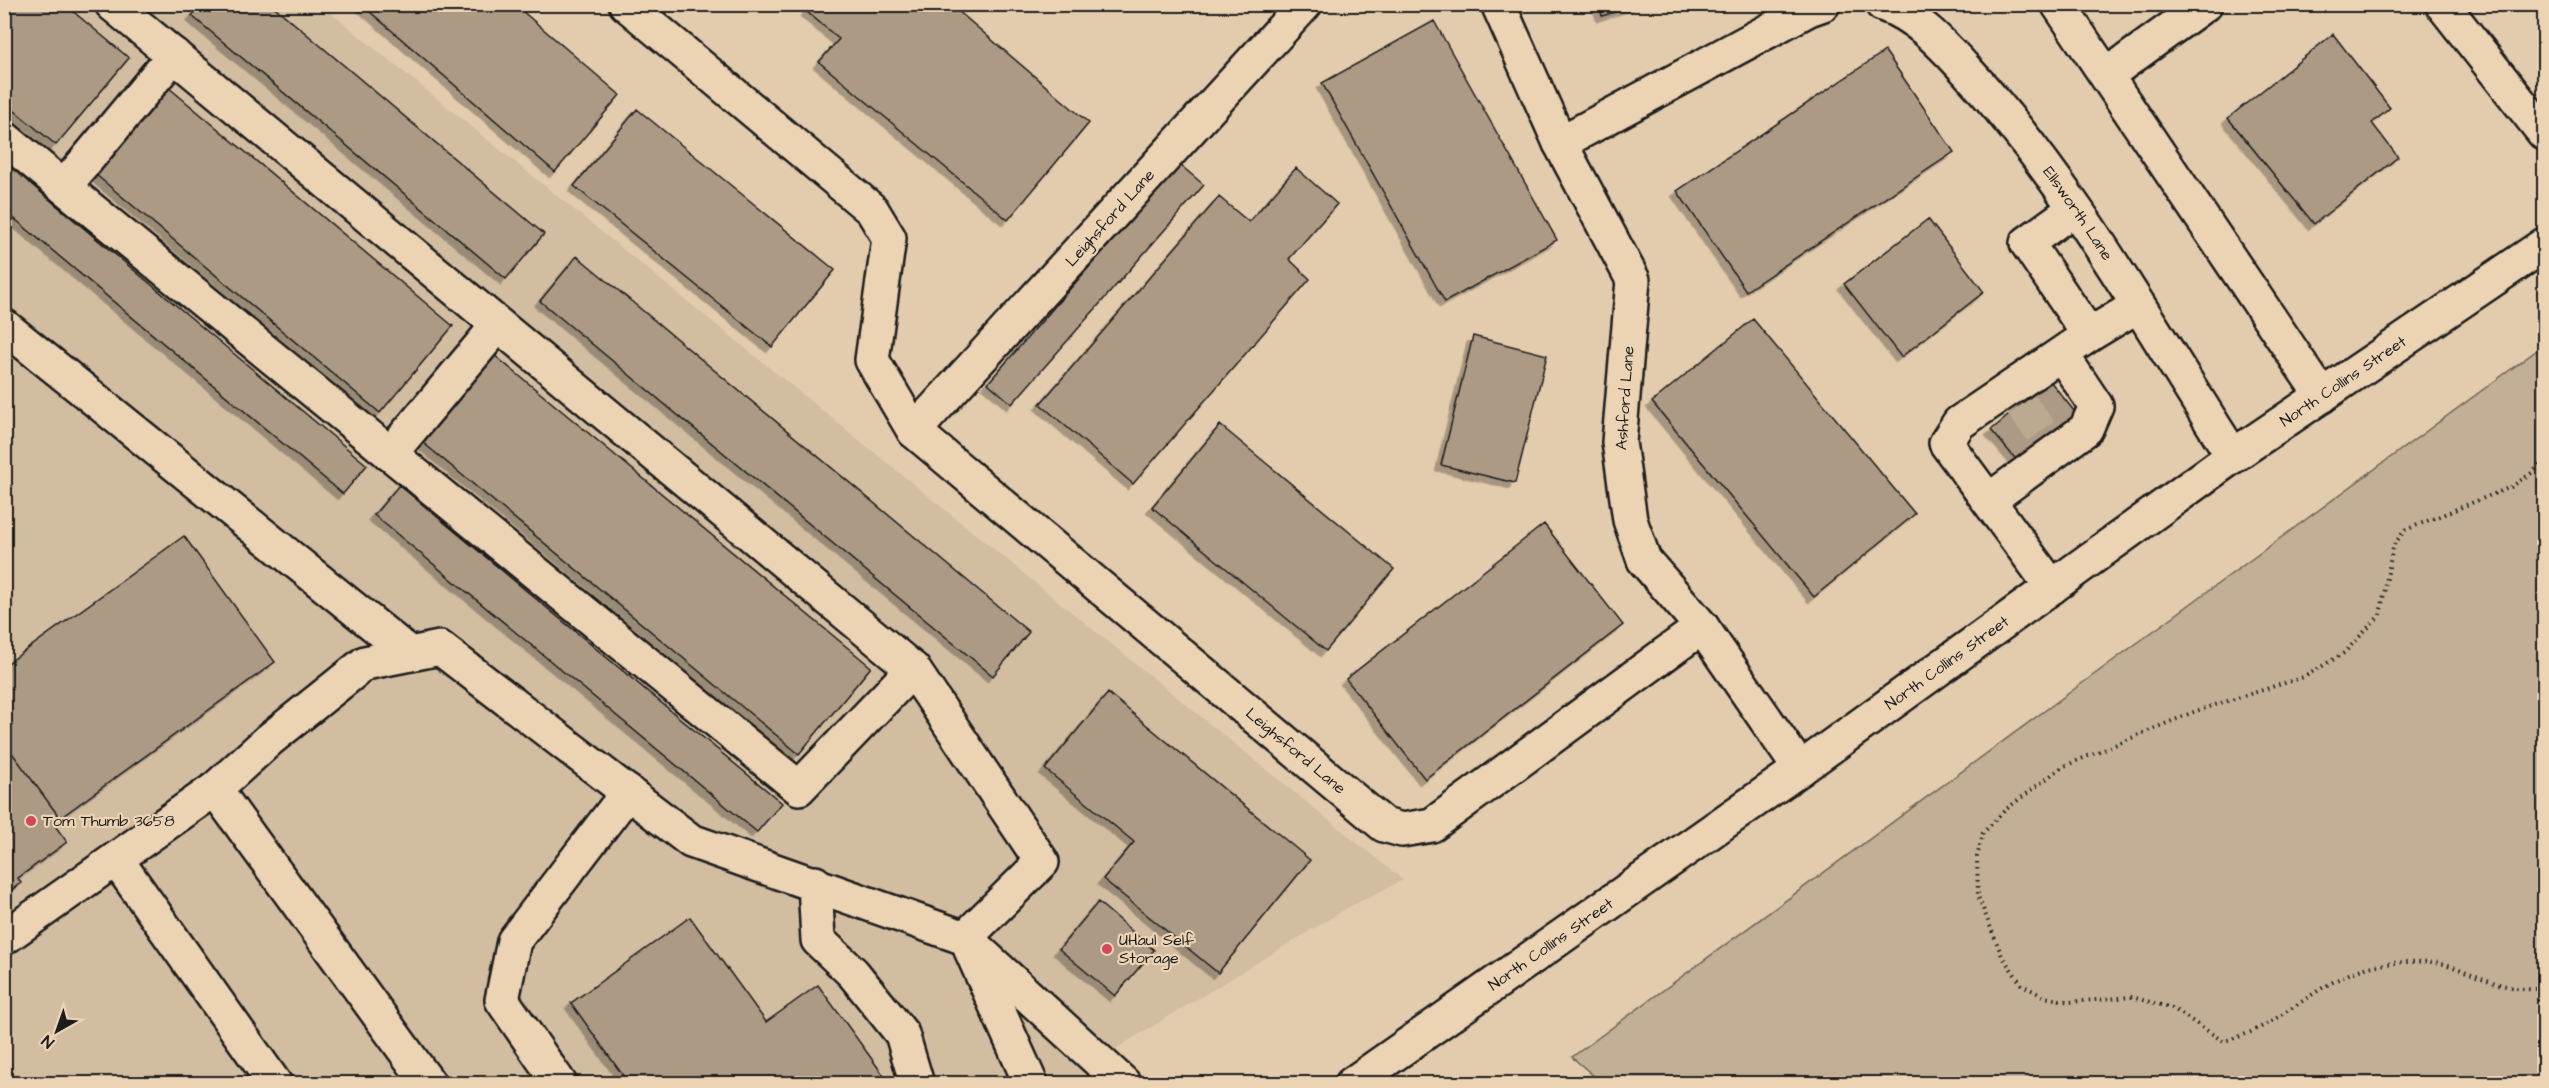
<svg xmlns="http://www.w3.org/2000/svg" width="2549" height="1088" viewBox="0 0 2549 1088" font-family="'Architects Daughter',sans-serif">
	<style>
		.built { fill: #d2bda1 }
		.green { fill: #c2af95; stroke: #6f6658; stroke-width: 1.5 }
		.building { fill: #ac9a85; stroke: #1c1c1c; stroke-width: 1.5; filter: url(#shadow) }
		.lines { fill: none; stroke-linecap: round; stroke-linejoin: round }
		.minor-tunnel { stroke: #bba990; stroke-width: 33; stroke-dasharray: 33 16; stroke-linecap: butt }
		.minor-casing { stroke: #1c1c1c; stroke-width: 38 }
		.major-casing { stroke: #1c1c1c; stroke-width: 38 }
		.path { stroke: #1c1c1c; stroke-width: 4; stroke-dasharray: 1.5 4.5; stroke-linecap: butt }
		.minor { stroke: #ebd3b3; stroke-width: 33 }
		.major { stroke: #ebd3b3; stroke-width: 33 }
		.poi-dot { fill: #d1495b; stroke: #ebd3b3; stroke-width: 2 }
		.labels { text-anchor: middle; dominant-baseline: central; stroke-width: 4.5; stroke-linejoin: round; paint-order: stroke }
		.street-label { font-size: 16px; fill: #1c1c1c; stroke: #ebd3b3 }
		.poi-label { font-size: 16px; fill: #1c1c1c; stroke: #ebd3b3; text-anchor: start }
	</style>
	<defs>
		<filter id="shadow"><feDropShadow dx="-5.5" dy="5.5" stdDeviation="0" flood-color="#0004"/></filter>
	</defs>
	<rect width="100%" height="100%" fill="#e3ccad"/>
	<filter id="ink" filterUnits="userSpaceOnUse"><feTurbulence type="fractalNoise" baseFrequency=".0167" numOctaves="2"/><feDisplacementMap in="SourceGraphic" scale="12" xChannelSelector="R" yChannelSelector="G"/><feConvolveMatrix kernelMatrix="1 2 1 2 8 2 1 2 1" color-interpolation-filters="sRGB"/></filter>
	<g filter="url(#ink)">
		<path class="built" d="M5,5H321L1403,880L1349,907L1120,1046L1080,1083L5,1084Z"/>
		<path class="green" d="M2544,345V1083L1603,1084L1572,1057Z"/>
		<path class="building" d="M4,4H64L129,58L56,145L4,102Z
			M202,4H271L544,234L506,279L192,16Z
			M361,4H514L620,95L555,172Z
			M811,4H950L1089,123L1008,220L819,62L839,39L806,11Z
			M1599,4H1640L1602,16Z
			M1434,21L1557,240L1445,302L1322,83Z
			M2333,34L2390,108L2372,123L2398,157L2314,224L2228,118Z
			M1885,51L1954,152L1746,291L1677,191Z
			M168,87L453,326L380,413L95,174Z
			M637,109L835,270L772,347L574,186Z
			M7,164L367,465L343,494L4,210V167Z
			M1179,164L1204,185L1012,404L988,383Z
			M1296,168L1337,204L1289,259L1310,279L1133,484L1040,404L1219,197L1249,222Z
			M1928,219L1984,292L1901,357L1844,284Z
			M577,256L1029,632L993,676L540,301Z
			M1753,319L1915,514L1814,597L1652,402Z
			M1473,336L1547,355L1515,483L1441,465Z
			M493,354L871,667L799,754L421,441Z
			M2050,381L2083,422L2025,470L1991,430Z
			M1220,425L1394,569L1326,651L1152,507Z
			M399,485L782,803L757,832L374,515Z
			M1544,524L1623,625L1425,779L1346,679Z
			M184,536L275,662L60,818L4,742V666Z
			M1108,693L1310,860L1218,973L1103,879L1134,842L1045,769Z
			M4,742L60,818L53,823L67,842L18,878L21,883L4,895Z
			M1098,902L1154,950L1115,996L1059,949Z
			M690,917L766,1022L818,985L890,1084H629L571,1003Z"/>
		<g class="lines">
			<path class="minor-tunnel" d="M2021,405L2053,447"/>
			<g class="minor-casing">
				<g id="minor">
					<path d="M626,4L872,210L889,238L872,360L914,431"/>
					<path id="s1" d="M1305,4L914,431L1384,825L1402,830L1432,825L1702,627"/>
					<path d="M1498,4L1560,143L1633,280L1619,442L1630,520L1644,560L1702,627L1800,769"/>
					<path id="s2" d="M1882,4C1917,16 1943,45 1967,71C2073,186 2149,326 2233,456"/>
					<path d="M2058,4L2322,396"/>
					<path d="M2442,4L2544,133"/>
					<path d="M2107,75L2205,4"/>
					<path d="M4,138L799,788L913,669L112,4"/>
					<path d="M1560,143L1809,9L1823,4"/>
					<path d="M64,187L174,55"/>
					<path d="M2074,209L2027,243L2089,335L2137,306"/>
					<path d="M4,326L410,654"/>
					<path d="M390,454L498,325"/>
					<path d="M1989,500L2086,429L2096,406L2062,355"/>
					<path d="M2052,587L1946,443L1959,423L2089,335"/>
					<path d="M913,669L1042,862L965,938"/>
					<path d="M215,789L429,1084"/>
					<path d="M116,859L275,1084"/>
					<path d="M815,883L818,940L853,973L902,1034L917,1084"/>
					<path d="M4,938L215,789L269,740L365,663L440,648L691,841L965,938L1124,1084"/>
					<path d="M971,950L1031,1084"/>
					<path d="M560,1084L502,1000L514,941L628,792"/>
				</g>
			</g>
			<g class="major-casing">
				<g id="major">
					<path id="s3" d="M1352,1084L1800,769L2233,456L2544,245"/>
				</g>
			</g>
			<path class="path" d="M2544,460L2533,472L2511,487L2405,530L2393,546L2380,615L2344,653L2304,677L2196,711L2062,767L2005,810L1983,833L1977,857L1978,896L2002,956L2022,985L2045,997L2070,1002L2132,997L2172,1008L2223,1041C2280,1030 2321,974 2379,965C2399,962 2429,959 2448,965C2480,976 2509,994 2544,988"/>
			<use href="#minor" class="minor"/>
			<use href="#major" class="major"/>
		</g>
	</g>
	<g class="poi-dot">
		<circle cx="31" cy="821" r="6"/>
		<circle cx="1107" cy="949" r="6"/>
	</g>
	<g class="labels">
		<g class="street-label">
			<text stroke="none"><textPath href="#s2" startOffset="290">Ellsworth Lane</textPath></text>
			<text transform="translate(1110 218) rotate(-48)">Leighsford Lane</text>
			<text stroke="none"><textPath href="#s3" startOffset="1215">North Collins Street</textPath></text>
			<text transform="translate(1625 398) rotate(-86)">Ashford Lane</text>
			<text stroke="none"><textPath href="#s3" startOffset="729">North Collins Street</textPath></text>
			<text stroke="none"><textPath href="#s1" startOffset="1077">Leighsford Lane</textPath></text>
			<text stroke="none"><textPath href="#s3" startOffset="243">North Collins Street</textPath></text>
		</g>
		<g class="poi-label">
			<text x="43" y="821">Tom Thumb 3658</text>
			<text x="1119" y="940">UHaul Self<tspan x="1119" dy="18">Storage</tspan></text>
		</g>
	</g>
	<rect width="2549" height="1088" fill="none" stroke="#ebd3b3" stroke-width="24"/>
	<rect x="12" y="12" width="2525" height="1064" fill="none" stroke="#1c1c1c" stroke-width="2" filter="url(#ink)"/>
	<g transform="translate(57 1031) rotate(220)" stroke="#ebd3b3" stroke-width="4.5" paint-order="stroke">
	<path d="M0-4.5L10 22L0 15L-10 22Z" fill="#1c1c1c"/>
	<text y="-9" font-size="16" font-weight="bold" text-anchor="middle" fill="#1c1c1c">N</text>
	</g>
</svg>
